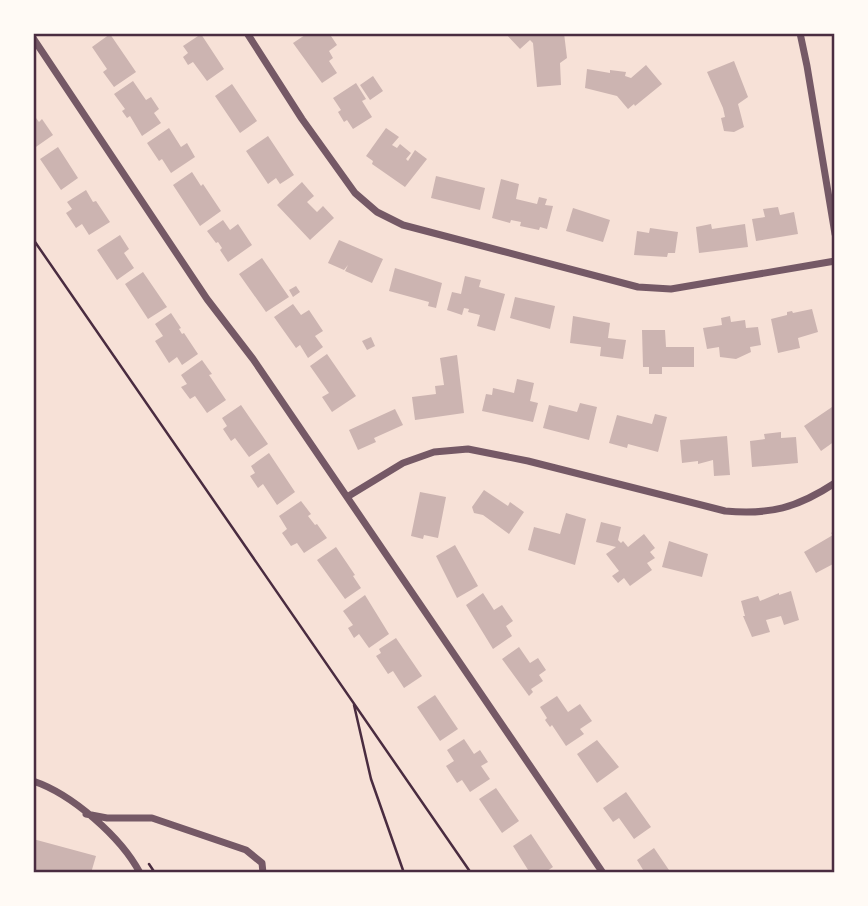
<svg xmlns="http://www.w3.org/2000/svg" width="868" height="906" viewBox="0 0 868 906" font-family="'PT Sans',sans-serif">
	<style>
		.building { fill: #ccb4b1 }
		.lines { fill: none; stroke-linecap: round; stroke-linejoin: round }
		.path { stroke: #4a2c40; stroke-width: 2.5 }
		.minor { stroke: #755966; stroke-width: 7 }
		.neatline { fill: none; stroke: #4a2c40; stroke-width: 2.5 }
	</style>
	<rect width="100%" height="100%" fill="#f7e1d7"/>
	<path class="building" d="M308,33H329L337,45L329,51L333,58L329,61L337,73L322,83L293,43Z
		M505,33H564L567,58L560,63L561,85L537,87L533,43L530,40L520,49Z
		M110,34L136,72L114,87L103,72L107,69L92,47Z
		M201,34L224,69L207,81L193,62L188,65L183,57L188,53L183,46Z
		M734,61L748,97L738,104L744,127L734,132L724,131L721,118L725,117L723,108L707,72Z
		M646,65L662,84L635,106L634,104L628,109L617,96L585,88L587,69L610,73V70L626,72L625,76L631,78Z
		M373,76L383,91L370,100L360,85Z
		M133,81L146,100L151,97L159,109L154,113L161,123L142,136L130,116L127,118L122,111L125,109L114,94Z
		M356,83L366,99L362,101L372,117L353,129L347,120L344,122L338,112L341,110L333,98Z
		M232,84L257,121L240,133L215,96Z
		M33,114L39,122L42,119L53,135L33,149Z
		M169,128L181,147L187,143L195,157L171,173L162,159L159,161L147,143Z
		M386,128L399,137L392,145L397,148L400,144L411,153L406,159L408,161L415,150L427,159L405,187L372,164L373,161L366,156Z
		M268,136L294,175L280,184L276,178L268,184L246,151Z
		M58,147L78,178L61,190L40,159Z
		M192,172L201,186L203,184L221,211L200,226L173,185Z
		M436,176L485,188L480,210L431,198Z
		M501,179L519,184L516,199L537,204L539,197L547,199L545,205L553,206L547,229L540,227L539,230L520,226L521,222L511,220L510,223L492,218Z
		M302,182L314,196L307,202L317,212L323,206L334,218L310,240L277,205Z
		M86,190L93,202L96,201L110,222L89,235L82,224L76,228L66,213L72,209L67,202Z
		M778,207L780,215L794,212L798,234L756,241L752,219L765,217L763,209Z
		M573,208L610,220L603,242L566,231Z
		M223,220L230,230L238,224L252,245L228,262L220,250L222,248L218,242L216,243L207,231Z
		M711,224L712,229L745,224L748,247L699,253L696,227Z
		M650,228L678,232L675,253H668L667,257L634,255L637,231L649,233Z
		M120,235L129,249L124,253L134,268L117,280L97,250Z
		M339,240L383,259L372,283L345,271L348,265L344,270L328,263Z
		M262,258L289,297L266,312L239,274Z
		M395,268L442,283L436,308L428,306L429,302L389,291Z
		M143,272L167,307L148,319L125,284Z
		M465,276L481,280L479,287L505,294L495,331L477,326L480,315L468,312L469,309L464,308L462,315L447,310L452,292L461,294Z
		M296,286L300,292L293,297L289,290Z
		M515,297L555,306L550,329L510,318Z
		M293,304L301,315L309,310L323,331L315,336L323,347L308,358L300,345L296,348L274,317Z
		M812,309L818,332L798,338L800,348L778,353L771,319L787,315V312L792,311L793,313Z
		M171,313L181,328L179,329L182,334L184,333L198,354L182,365L177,357L169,363L155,341L163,336L155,324Z
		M573,316L610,323L608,338L626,340L623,359L600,356L601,347L570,343Z
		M730,316L731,322L745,320L746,328L758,327L761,345L750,347L751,352L736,359L720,357L719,347L707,349L703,328L722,325L721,318Z
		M642,330H665L666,347H694V367H662V374H649V367H643Z
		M371,337L375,346L367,350L362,341Z
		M327,354L356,396L332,412L322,397L329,393L310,366Z
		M457,355L464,413L415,420L412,397L436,394L435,386L444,385L440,358Z
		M202,360L212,374L209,375L226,400L207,413L195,396L190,399L181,387L187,384L181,375Z
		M517,379L534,383L530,401L538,403L533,422L482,411L486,394L492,395L493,388L514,393Z
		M580,403L597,407L589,440L543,428L549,405L577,412Z
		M241,405L268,444L249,457L235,438L231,441L223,429L227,426L222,418Z
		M835,405V441L821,451L804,426Z
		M395,409L403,425L374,438L376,442L358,450L349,430Z
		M655,414L667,417L658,452L628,444L627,448L609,443L617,415L652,424Z
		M781,432V438L796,437L798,463L752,467L750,441L765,439L764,434Z
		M727,436L730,475L714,476L713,460L698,464V461L682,463L680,440Z
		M269,453L295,492L277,505L263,484L258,488L250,476L255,473L251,466Z
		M484,490L508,506L510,502L524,512L509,534L483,515L474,513L472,507Z
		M420,492L446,497L438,538L424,535L423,539L411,536Z
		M301,501L311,514L308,516L315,525L317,524L327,538L304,553L297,543L291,546L282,533L287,529L279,516Z
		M566,513L586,519L575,565L528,550L534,527L560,534Z
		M601,522L621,527L618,540L621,543L623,541L628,547L644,534L655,548L650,552L655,558L647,563L652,570L630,586L624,578L618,583L612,576L619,571L606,554L616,547L596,542Z
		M835,531V563L816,573L804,552L833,535L831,533Z
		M669,541L708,554L702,577L662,567Z
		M455,545L478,586L457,598L436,556Z
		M336,547L355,575L353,576L361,588L345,599L317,560Z
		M791,591L799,620L784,625L781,616L766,620L770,632L752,637L743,616H745L741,601L758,596L760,601L779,593V595Z
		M483,593L494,610L502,605L513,621L506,626L512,636L493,649L466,605Z
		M365,595L389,634L369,648L359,634L354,638L348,628L353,625L343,611Z
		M396,638L422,676L404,688L393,671L388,674L376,656L381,653L379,649Z
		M519,647L530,663L538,658L546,670L539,675L543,681L531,689L533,692L529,696L502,659Z
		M435,695L458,729L440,741L417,707Z
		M557,696L568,712L580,704L592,721L580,729L584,734L566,746L552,725L550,727L545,720L547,718L540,707Z
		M464,739L474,754L480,750L488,762L481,766L490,779L470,792L462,780L457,783L446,766L454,761L447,750Z
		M597,740L619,767L597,783L577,754Z
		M496,788L519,821L502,833L479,799Z
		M626,792L651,827L634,839L619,818L613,822L603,808Z
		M531,834L553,867L544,873H530L513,846Z
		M33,839L96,856L91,873H33Z
		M654,848L671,873H645L637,860Z"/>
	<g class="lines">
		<path class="path" d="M33,239L471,873
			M354,705L371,779L404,873
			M149,864L155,873"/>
		<path class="minor" d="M247,33L302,119L355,193L377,212L403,225L638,287L671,289L835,261
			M800,33L807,66L835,234
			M33,38L207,299L253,359L603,873
			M347,497L403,463L434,452L468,449L528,461L725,511C770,515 797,508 835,483
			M33,781C72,794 121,837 140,873
			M86,814L107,818H152L246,850L262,863L263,873"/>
	</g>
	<rect width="868" height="906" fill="none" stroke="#fffaf5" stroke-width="70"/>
	<rect x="35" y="35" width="798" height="836" class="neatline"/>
</svg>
